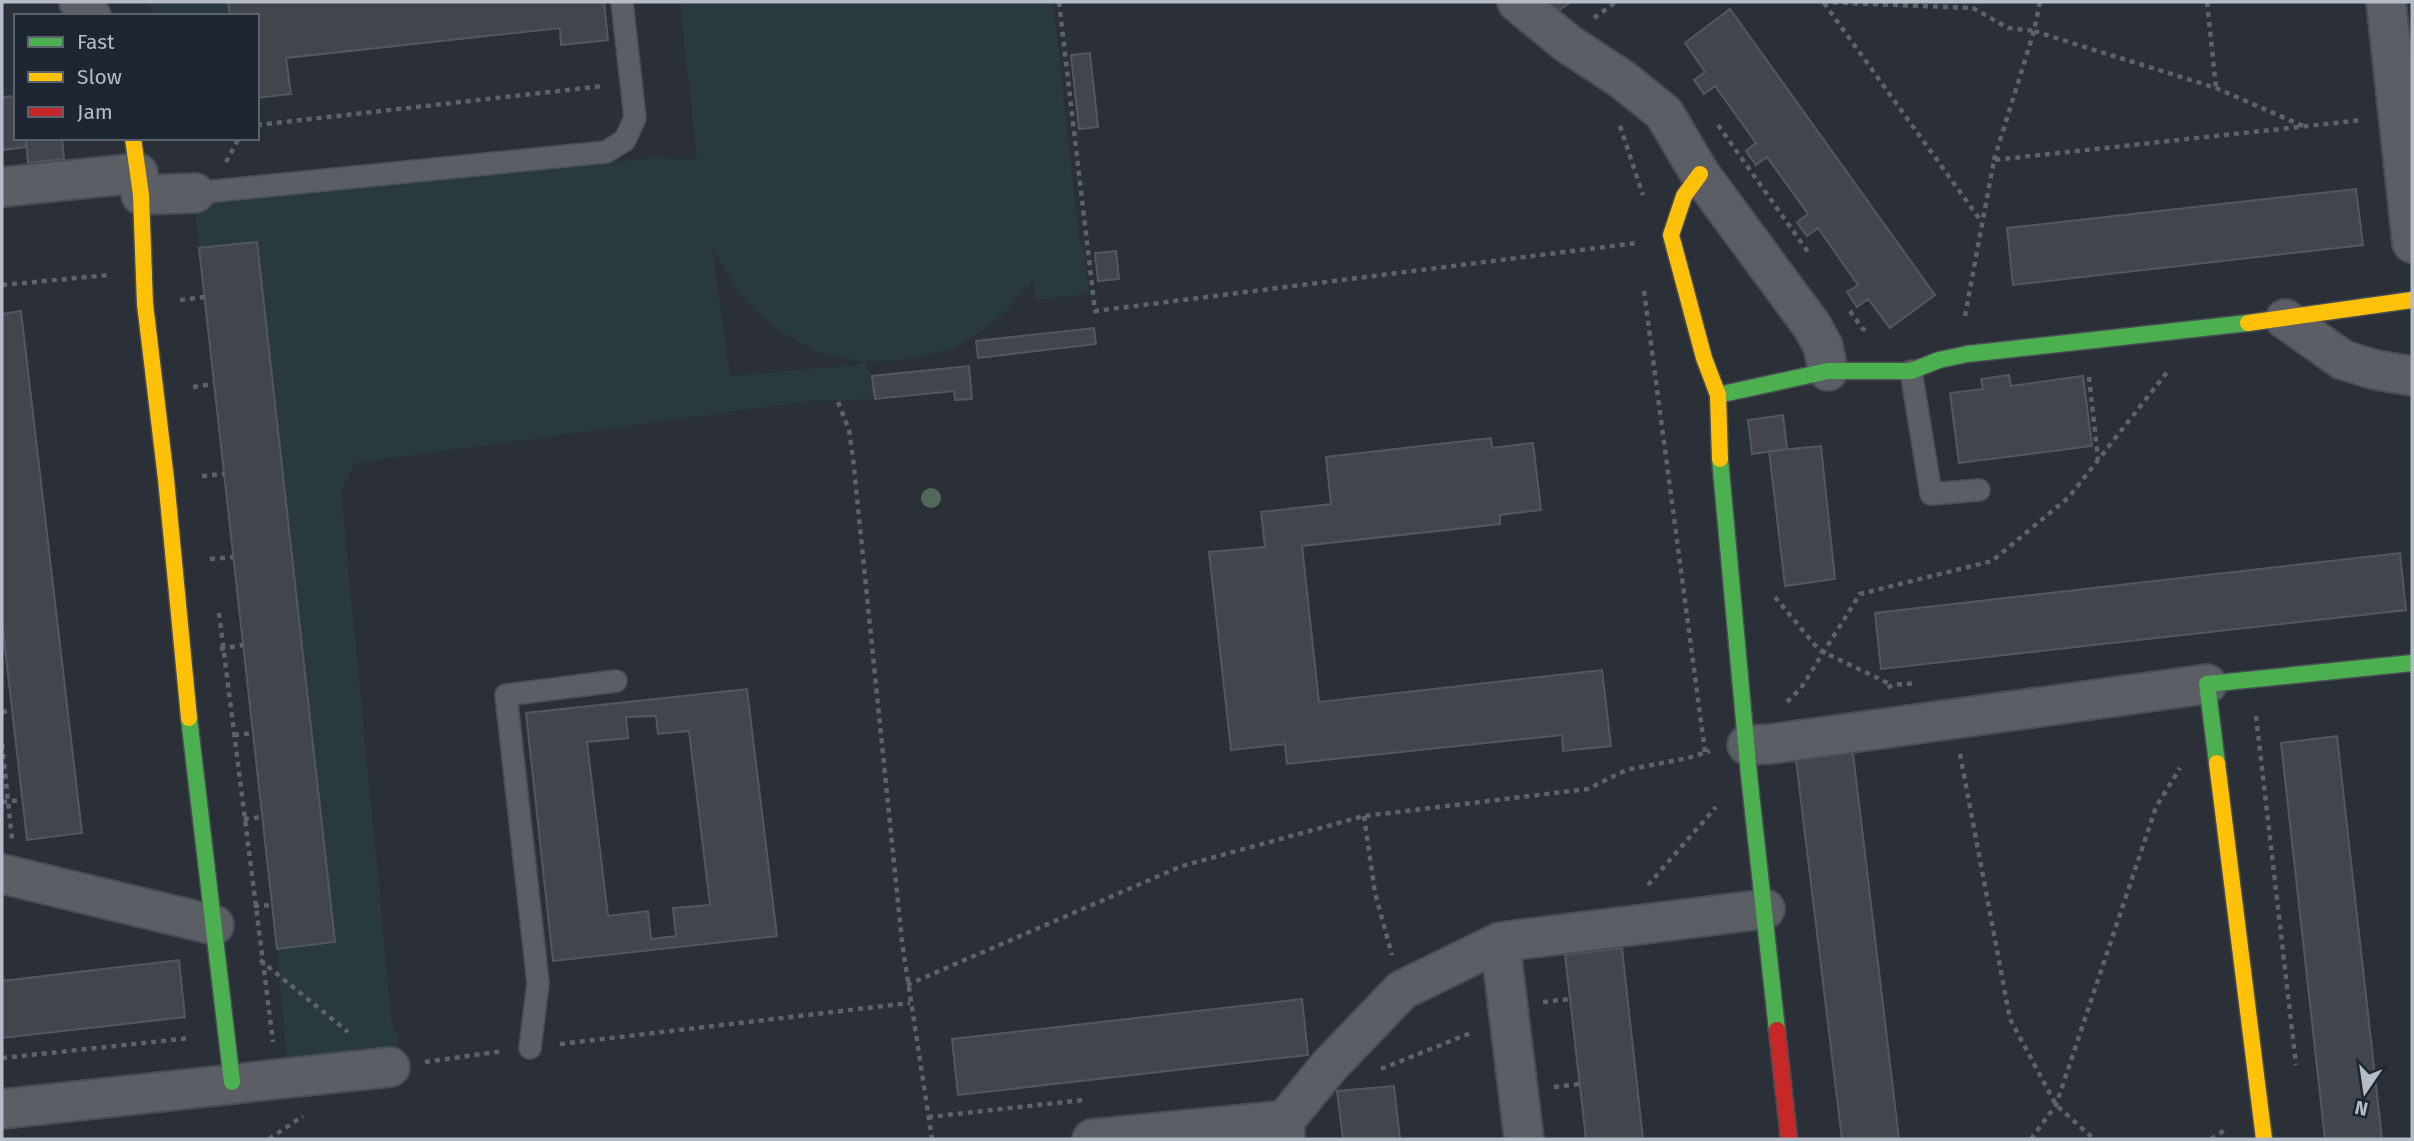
<svg xmlns="http://www.w3.org/2000/svg" width="2414" height="1141" viewBox="0 0 2414 1141" font-family="'Fira Sans',sans-serif">
	<style>
		.green { fill: #283a3d; fill-rule: evenodd }
		.building { fill: #42464c; stroke: #53575f; stroke-width: 2; fill-rule: evenodd }
		.lines { fill: none; stroke-linecap: round; stroke-linejoin: round }
		.lane-casing { stroke: #484c53; stroke-width: 24 }
		.street-casing { stroke: #484c53; stroke-width: 42 }
		.fast-casing { stroke: #484c53; stroke-width: 19 }
		.slow-casing { stroke: #484c53; stroke-width: 19 }
		.jam-casing { stroke: #484c53; stroke-width: 19 }
		.path { stroke: #5e6369; stroke-width: 4.5; stroke-dasharray: 5 5; stroke-linecap: butt }
		.lane { stroke: #5b5e65; stroke-width: 21 }
		.street { stroke: #5b5e65; stroke-width: 38 }
		.fast { stroke: #4caf50; stroke-width: 16 }
		.slow { stroke: #ffc107; stroke-width: 16 }
		.jam { stroke: #c62828; stroke-width: 16 }
		.tree { fill: #50695b }
	</style>
	<rect width="100%" height="100%" fill="#2b3038"/>
	<path class="green" d="M149,2H228L230,16H152Z
		M680,2H1053L1080,246H1084L1089,294L1036,300L1033,279C985,343 945,360 865,362L872,376L875,399L810,401L355,463L341,491L392,1023L399,1036L396,1054L287,1062L277,949L335,942L257,242L199,248L195,203L653,158L697,160ZM712,247L739,295L773,327L817,352L864,362L858,365L730,376Z"/>
	<path class="building" d="M228,2H604L608,40L561,45L560,28L286,58L291,94L257,98V16H230Z
		M1549,2H1571L1556,12Z
		M1730,9L1935,295L1890,328L1868,299L1857,307L1847,292L1858,285L1818,228L1807,236L1797,222L1808,214L1767,157L1756,165L1746,151L1756,143L1715,86L1704,94L1694,80L1705,72L1685,43Z
		M1090,53L1098,127L1079,129L1071,55Z
		M16,96V138H26V147L2,150V97Z
		M26,138H62L64,159L28,163Z
		M2356,189L2363,245L2013,285L2007,228Z
		M257,242L335,942L277,949L199,248Z
		M1116,251L1119,279L1098,281L1095,253Z
		M21,311L82,833L27,840L2,622V314Z
		M1094,328L1096,344L978,358L976,341Z
		M969,366L972,399L955,400L954,391L875,399L872,376Z
		M2009,375L2011,386L2083,376L2092,446L1959,463L1950,393L1983,389L1981,379Z
		M1783,415L1787,449L1752,454L1748,420Z
		M1491,438L1492,448L1533,443L1541,510L1500,515V524L1302,546L1319,702L1602,670L1611,746L1563,751L1562,735L1287,764L1285,744L1231,750L1209,552L1265,547L1261,512L1331,504L1326,457Z
		M1821,446L1835,579L1785,586L1769,451Z
		M2400,553L2406,610L1881,669L1875,613Z
		M747,689L777,936L553,961L526,713ZM656,716L658,734L689,731L710,905L673,908L676,936L651,939L648,911L608,916L587,742L628,738L626,717Z
		M2337,736L2382,1139H2325L2281,743Z
		M1853,753L1899,1139H1842L1796,760Z
		M1622,948L1643,1139H1586L1565,955Z
		M179,960L185,1017L2,1038V981Z
		M1302,999L1308,1055L958,1095L952,1039Z
		M1394,1086L1400,1139H1343L1337,1091Z"/>
	<g class="lines">
		<g class="lane-casing">
			<path id="lane" d="M195,193L606,152L625,140L635,118L622,2
				M1911,371L1931,494L1979,490
				M530,1048L538,983L506,695L616,681"/>
		</g>
		<g class="street-casing">
			<path id="street" d="M79,2L91,16
				M1517,2L1567,43L1623,80L1664,113L1700,174L1812,326L1823,346L1828,371
				M2386,2L2412,243
				M2,187L138,173
				M141,195L195,193
				M2285,319L2343,360L2376,370L2412,376
				M1747,745L1771,744L2207,684
				M2,874L214,925
				M1500,942L1524,1139
				M2,1109L390,1067
				M1092,1139L1285,1120
				M1285,1139V1120L1330,1065L1402,990L1500,942L1765,909"/>
		</g>
		<g class="fast-casing">
			<path id="fast" d="M1718,395L1828,371H1911L1939,360L1967,354L2248,323
				M1720,459L1749,775L1777,1030
				M189,718L232,1082
				M2217,763L2207,684L2412,663"/>
		</g>
		<g class="slow-casing">
			<path id="slow" d="M133,138L141,195L145,304L166,479L189,718
				M1700,174L1684,196L1671,235L1704,358L1718,395L1720,459
				M2248,323L2412,300
				M2217,763L2264,1139"/>
		</g>
		<g class="jam-casing">
			<path id="jam" d="M1777,1030L1789,1139"/>
		</g>
		<path class="path" d="M1059,2L1095,311L1636,243
			M1823,2L1973,8L2008,28L2034,31
			M2040,2L2034,31L2216,88L2303,126
			M2207,2L2216,88
			M1824,3L1981,221
			M1594,18L1616,2
			M257,125L603,86
			M1718,125L1808,252
			M1620,126L1643,195
			M1994,160L2034,31
			M226,162L239,138
			M2,285L109,275
			M1644,291L1705,752
			M180,300L204,297
			M1850,311L1862,328L1869,333
			M1965,316L1994,160L2363,120
			M2089,377L2098,459
			M193,387L213,384
			M838,402L849,430L853,458L902,942L932,1139
			M202,476L224,474
			M210,559L233,557
			M1775,597L1819,650L1892,685
			M219,613L273,1042
			M220,649L243,645
			M1888,688L1892,685L1917,683
			M1787,702L1801,688L1860,594L1992,561L2069,497L2168,371
			M2,712L12,711
			M2256,716L2296,1065
			M234,735L253,733
			M2,744L12,839
			M1960,754L2010,1019L2056,1105L2094,1139
			M2,802L22,800
			M1364,816L1375,893L1392,955
			M244,819L262,817
			M1648,885L1716,807
			M254,906L272,905
			M260,960L348,1032
			M907,985L1182,866L1364,816L1588,789L1626,770L1688,758L1710,751
			M1543,1002L1570,999
			M560,1044L910,1003
			M2,1058L191,1038
			M425,1062L503,1051
			M1381,1069L1473,1032
			M1554,1087L1580,1084
			M928,1117L1084,1100
			M269,1139L303,1116
			M2031,1139L2056,1105L2156,807L2180,768
			M2211,1139L2225,1130"/>
		<use href="#lane" class="lane"/>
		<use href="#street" class="street"/>
		<use href="#fast" class="fast"/>
		<use href="#slow" class="slow"/>
		<use href="#jam" class="jam"/>
	</g>
	<circle class="tree" cx="931" cy="498" r="10"/>
	<rect width="2414" height="1141" fill="none" stroke="#b5bcc8" stroke-width="7"/>
	<rect x="14" y="14" width="245" height="126" fill="#1e2632" stroke="#5a626e" stroke-width="2"/>
	<rect x="28" y="37" width="35" height="10" fill="#4caf50" stroke="#5a626e" stroke-width="2"/>
	<text x="77" y="49" font-size="21" fill="#b5bcc8">Fast</text>
	<rect x="28" y="72" width="35" height="10" fill="#ffc107" stroke="#5a626e" stroke-width="2"/>
	<text x="77" y="84" font-size="21" fill="#b5bcc8">Slow</text>
	<rect x="28" y="107" width="35" height="10" fill="#c62828" stroke="#5a626e" stroke-width="2"/>
	<text x="77" y="119" font-size="21" fill="#b5bcc8">Jam</text>
	<g transform="translate(2365 1092) rotate(193)" stroke="#1e2632" stroke-width="5" paint-order="stroke">
	<path d="M0-5L12 26L0 18L-12 26Z" fill="#b5bcc8"/>
	<text y="-10" font-size="19" font-weight="bold" text-anchor="middle" fill="#b5bcc8">N</text>
	</g>
</svg>
